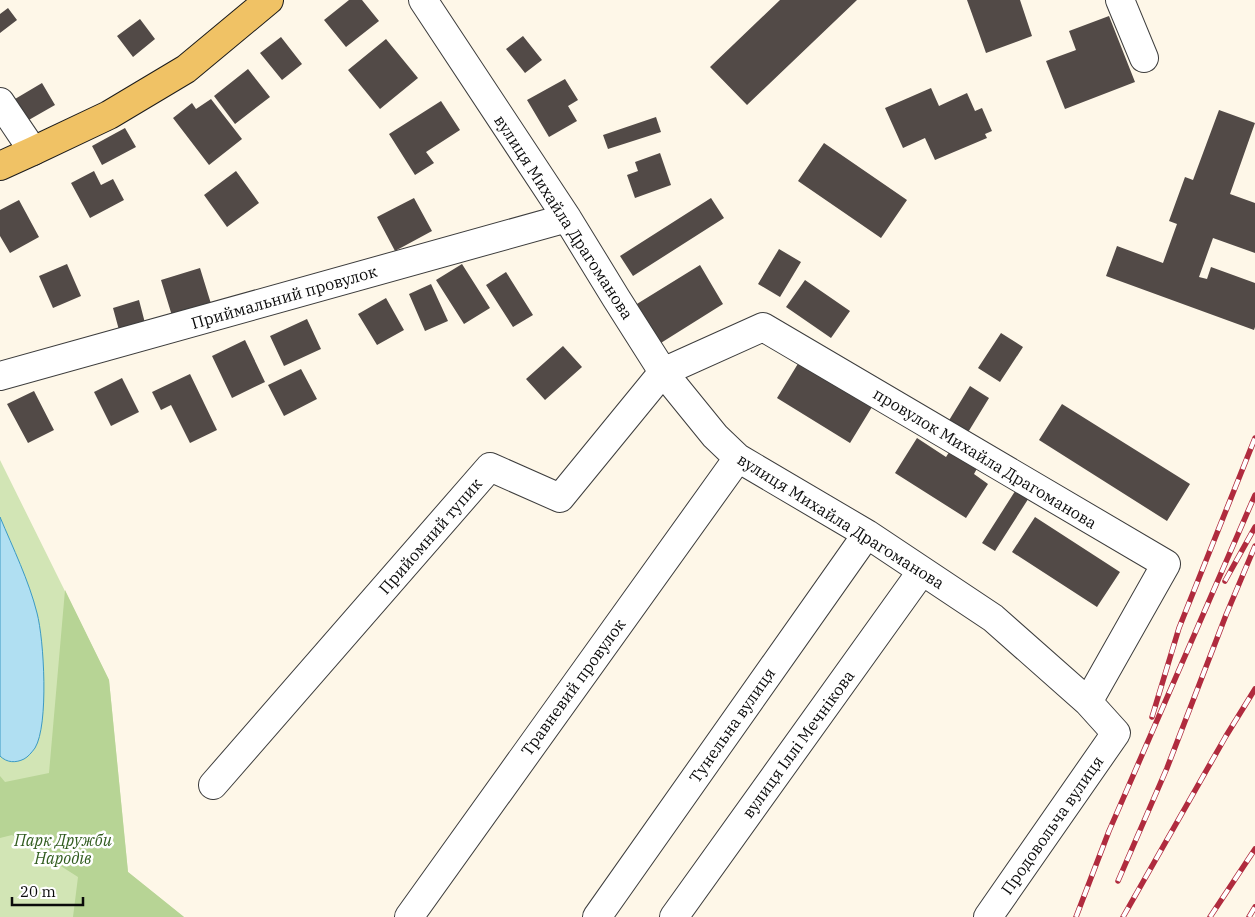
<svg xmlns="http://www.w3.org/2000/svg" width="1255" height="917" viewBox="0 0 1255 917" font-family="'IBM Plex Serif',serif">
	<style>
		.green { fill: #d2e5b5 }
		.forest { fill: #b7d495 }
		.water { fill: #b0dff2; stroke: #3b9ac4 }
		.building { fill: #524a47 }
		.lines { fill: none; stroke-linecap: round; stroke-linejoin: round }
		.minor-casing { stroke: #3d3d3d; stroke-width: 30 }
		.major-casing { stroke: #1b1b1b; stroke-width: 30 }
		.minor { stroke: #fff; stroke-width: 28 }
		.major { stroke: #f0c265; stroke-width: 28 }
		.rail-casing { stroke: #b02b3e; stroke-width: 5.5 }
		.rail { stroke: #fff; stroke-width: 4; stroke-dasharray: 11; stroke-linecap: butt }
		.labels { text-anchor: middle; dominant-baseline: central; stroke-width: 5; stroke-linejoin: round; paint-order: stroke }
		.street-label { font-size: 16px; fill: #0a0a0a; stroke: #fff }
		.park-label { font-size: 16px; font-style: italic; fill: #315c1f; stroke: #fff }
	</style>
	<rect width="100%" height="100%" fill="#fef7e8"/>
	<path class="green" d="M0,460L109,680L128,872L184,917H0Z"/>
	<path class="forest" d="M65,590L109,680L128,872L184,917H73L78,877L12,835L0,838V776L5,782L49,773Z"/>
	<path class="water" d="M0,517C13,548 29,581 37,613C44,639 49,725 35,748C32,752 28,757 24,759C16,763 7,763 0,756Z"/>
	<path class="building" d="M349,0H362L379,21L346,47L324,20Z
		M780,0H857L747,105L710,67Z
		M967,0H1020L1032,36L986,53Z
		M8,8L17,20L0,33V14Z
		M1109,16L1135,82L1065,109L1046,61L1076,50L1069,31Z
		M140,19L155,39L133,57L117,36Z
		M523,36L542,60L525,73L506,49Z
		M281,37L302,64L282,80L260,53Z
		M386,39L418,78L380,109L348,70Z
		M248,69L270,97L235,124L214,96Z
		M565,79L578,100L568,106L577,121L549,137L527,100Z
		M42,83L55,105L27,121L15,99Z
		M931,88L939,106L967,93L975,111L982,108L992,131L985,134L987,138L935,160L925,138L903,148L885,108Z
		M211,99L242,139L209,165L173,118L192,103L196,109Z
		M441,101L460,130L426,152L434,163L415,175L389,134Z
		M1219,110L1255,123L1230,194L1255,203V253L1213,238L1199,277L1207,279L1211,267L1255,283V327L1254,330L1106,276L1117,246L1163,263L1177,224L1169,221L1185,177L1193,180Z
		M656,117L661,132L608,149L603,135Z
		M125,128L136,147L102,165L92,146Z
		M824,143L907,200L881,238L798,181Z
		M660,153L671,185L635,198L627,175L638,171L635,162Z
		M94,171L101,185L113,179L124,200L90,218L71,183Z
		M236,171L259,203L227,227L204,195Z
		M414,198L432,231L395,251L377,217Z
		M711,198L724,218L633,276L620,256Z
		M19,200L39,237L10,253L0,236V210Z
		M779,249L801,262L780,297L758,284Z
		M67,264L81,296L53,308L39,276Z
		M462,264L490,308L464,324L436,280Z
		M700,265L723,304L656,346L632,307Z
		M200,268L212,307L173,319L161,280Z
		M506,272L533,315L513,327L486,285Z
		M805,280L850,311L831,338L786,307Z
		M431,284L448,321L425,331L409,294Z
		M386,298L404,330L377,345L358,314Z
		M139,300L145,323L119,330L113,308Z
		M307,319L321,349L284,366L270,336Z
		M1001,333L1023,347L1000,382L978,368Z
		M245,340L265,382L232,398L212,356Z
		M563,346L582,367L545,400L526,379Z
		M799,362L872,407L850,443L777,398Z
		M301,369L317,399L284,416L268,385Z
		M190,374L217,430L190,443L171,405L161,410L152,392Z
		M122,378L139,412L111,426L94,392Z
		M970,386L989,398L967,434L948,422Z
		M34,391L54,430L28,443L7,404Z
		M1062,404L1190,484L1167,521L1039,440Z
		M917,438L946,457L953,446L980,463L974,474L988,484L966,518L895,473Z
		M1019,485L1032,493L995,551L982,543Z
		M1035,517L1120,572L1097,607L1012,552Z"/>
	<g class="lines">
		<g class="minor-casing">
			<path id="minor" d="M423,0L567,218L616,298L663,372L715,436L738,458L867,534L993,618L1088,702L1116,733L988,917
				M1120,0L1144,58
				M0,102L33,151
				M0,376L567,218
				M213,785L490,467L560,498L663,372L763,327L1166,564L1088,702
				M409,917L738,458
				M597,917L867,534
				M674,917L922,571"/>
		</g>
		<g class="major-casing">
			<path id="major" d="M0,166L33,151L109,115L186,69L269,0"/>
		</g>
		<use href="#minor" class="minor"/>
		<use href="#major" class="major"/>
		<g class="rail-casing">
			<path id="rail" d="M1225,581L1255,527
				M1152,717L1179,628L1255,438
				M1118,881L1167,768L1226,615L1255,546
				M1076,917L1109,831L1255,495
				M1123,917L1226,736L1255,689
				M1210,917L1255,849
				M1249,917L1255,907"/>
		</g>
		<use href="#rail" class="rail"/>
	</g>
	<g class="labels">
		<g class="street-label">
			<text transform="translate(564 217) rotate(57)">вулиця Михайла Драгоманова</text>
			<text transform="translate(284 297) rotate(-16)">Приймальний провулок</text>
			<text transform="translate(985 458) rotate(31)">провулок Михайла Драгоманова</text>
			<text transform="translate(841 521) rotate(32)">вулиця Михайла Драгоманова</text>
			<text transform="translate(430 536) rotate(-49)">Прийомний тупик</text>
			<text transform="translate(573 687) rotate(-54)">Травневий провулок</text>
			<text transform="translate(732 725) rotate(-55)">Тунельна вулиця</text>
			<text transform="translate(798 744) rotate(-54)">вулиця Іллі Мечнікова</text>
			<text transform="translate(1052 825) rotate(-55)">Продовольча вулиця</text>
		</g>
		<g class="park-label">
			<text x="63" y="840">Парк Дружби<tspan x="63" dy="18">Народів</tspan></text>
		</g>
	</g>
	<path d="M12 897v8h71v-8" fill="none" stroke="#0a0a0a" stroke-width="2.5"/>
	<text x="20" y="897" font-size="15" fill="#0a0a0a" stroke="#ffffff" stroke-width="4" paint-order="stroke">20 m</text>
</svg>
